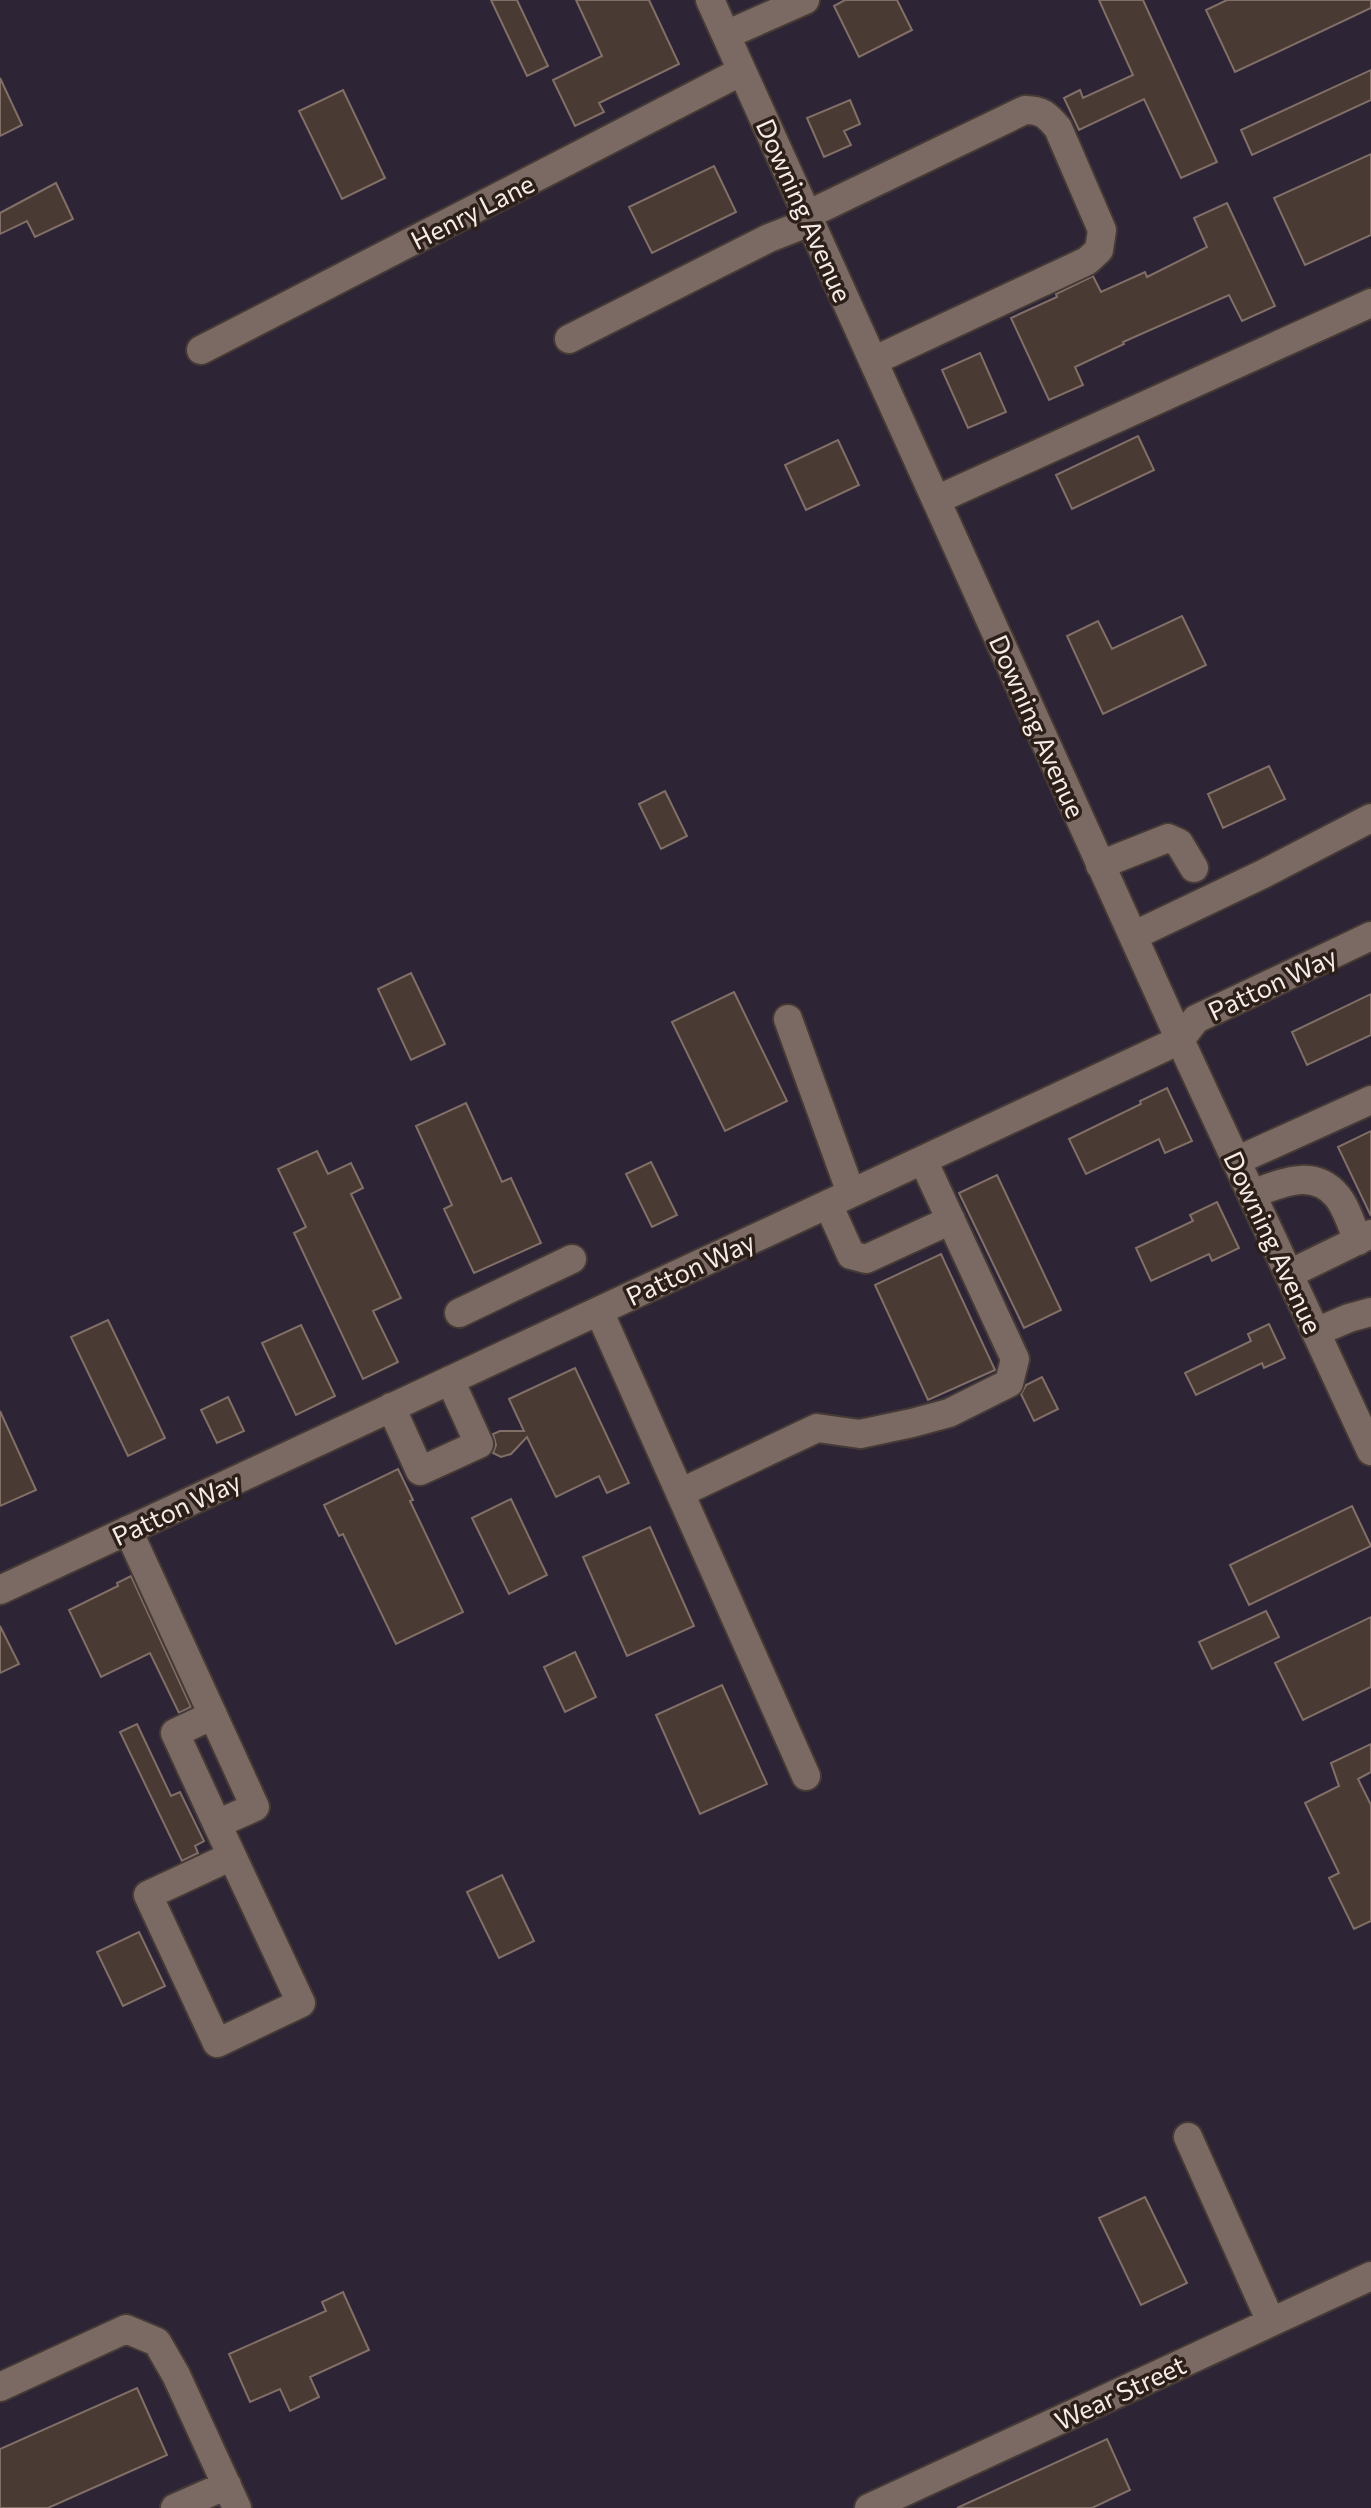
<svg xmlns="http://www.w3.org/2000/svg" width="1371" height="2508" viewBox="0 0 1371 2508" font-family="Commissioner,sans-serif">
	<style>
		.industrial { fill: #2d2535 }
		.building { fill: #4a3a34; stroke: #816f68; stroke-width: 2 }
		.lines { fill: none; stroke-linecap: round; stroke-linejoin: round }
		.minor-casing { stroke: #463a36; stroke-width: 32 }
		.minor { stroke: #7b6a63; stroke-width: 28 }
		.labels { text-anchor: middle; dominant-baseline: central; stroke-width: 7; stroke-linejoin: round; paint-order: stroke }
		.street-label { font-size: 26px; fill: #f6ece7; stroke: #2c1e18 }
	</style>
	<rect width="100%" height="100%" fill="#2c1e18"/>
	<path class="industrial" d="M0,0H1371V2508H0Z"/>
	<path class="building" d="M491,0H517L548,66L527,76Z
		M576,0H649L679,64L599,103L604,112L575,126L553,80L602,56Z
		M845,0H897L912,30L859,57L834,6Z
		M1099,0H1143L1217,162L1181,178L1144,99L1079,130L1064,98L1080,90L1083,98L1133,75Z
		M1227,0H1371V8L1235,72L1206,10Z
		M1371,70V100L1252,155L1241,130Z
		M0,78L22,125L0,136Z
		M343,90L385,178L342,199L299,111Z
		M850,100L860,124L844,131L851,145L824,157L807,118Z
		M1371,154V235L1305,265L1274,198Z
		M714,166L736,212L652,253L629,207Z
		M56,183L73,219L35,237L27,221L0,234V213Z
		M1227,203L1275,306L1242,321L1229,295L1123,342L1124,344L1075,367L1083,385L1049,400L1011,318L1057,297L1056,294L1093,276L1101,292L1145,272L1147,277L1207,247L1194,218Z
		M980,353L1006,412L968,428L942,370Z
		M1138,436L1154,470L1072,509L1056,475Z
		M838,440L859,485L806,510L785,465Z
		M1182,616L1206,665L1103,714L1067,636L1098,621L1112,649Z
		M1269,766L1285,799L1223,828L1208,794Z
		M665,791L687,836L661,849L639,804Z
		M411,973L445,1044L411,1060L378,989Z
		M734,992L787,1101L725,1131L672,1022Z
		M1371,994V1035L1307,1065L1292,1032Z
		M1167,1088L1192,1141L1165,1153L1159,1139L1086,1174L1069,1139L1141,1104L1140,1101Z
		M466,1103L502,1182L511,1178L541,1243L474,1273L444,1209L452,1205L416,1126Z
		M1371,1131V1216L1338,1147Z
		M317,1151L328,1174L351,1163L363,1188L351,1194L401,1298L373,1311L398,1362L363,1379L294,1233L306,1227L278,1169Z
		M651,1162L677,1215L652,1227L626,1174Z
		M997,1175L1061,1310L1024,1328L959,1193Z
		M1217,1202L1239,1248L1212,1261L1209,1254L1151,1281L1136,1248L1193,1221L1190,1215Z
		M941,1254L995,1370L928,1400L875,1285Z
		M108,1320L165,1438L128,1456L71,1337Z
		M1269,1324L1285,1358L1264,1368L1262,1363L1196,1395L1185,1373L1251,1341L1248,1334Z
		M301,1325L335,1396L296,1415L262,1343Z
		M575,1368L629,1483L607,1493L599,1476L556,1497L527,1437L511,1454L501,1457L493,1453L496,1445L493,1434L500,1431H524L509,1399Z
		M1042,1377L1058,1409L1034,1421L1021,1394L1026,1385Z
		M228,1397L244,1431L217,1443L201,1410Z
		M0,1411L36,1490L0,1506Z
		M398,1469L413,1500L410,1501L463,1612L396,1644L343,1534L339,1536L324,1505Z
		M511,1499L547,1575L509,1594L472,1518Z
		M1352,1506L1371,1546L1249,1605L1230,1565Z
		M650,1527L694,1626L627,1656L583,1557Z
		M131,1576L191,1707L179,1713L150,1653L101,1677L69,1610L118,1586L117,1583Z
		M1266,1611L1279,1637L1212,1669L1199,1642Z
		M1371,1617V1687L1303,1720L1275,1663Z
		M0,1626L19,1664L0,1673Z
		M575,1652L596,1697L565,1712L544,1667Z
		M722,1685L767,1784L700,1814L656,1715Z
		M137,1724L171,1796L180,1792L204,1841L195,1846L198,1853L182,1861L120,1732Z
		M1371,1744V1772L1358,1779L1371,1805V1921L1354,1929L1329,1878L1339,1873L1305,1803L1339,1786L1331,1763Z
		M502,1875L534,1941L499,1958L467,1892Z
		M139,1932L165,1986L123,2006L97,1952Z
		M1145,2197L1187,2283L1141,2305L1099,2218Z
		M343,2292L369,2350L310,2377L319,2397L290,2411L280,2389L250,2402L229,2354L326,2311L322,2302Z
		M137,2388L167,2455L48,2508H0V2449Z
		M1107,2439L1130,2490L1092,2508H957Z"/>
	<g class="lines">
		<g class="minor-casing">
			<path id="minor" d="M710,0L1180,1040L1371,1451
				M726,35L805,0
				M807,215L1025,110C1042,110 1047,115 1058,128L1102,230L1099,250L1087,261L873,361
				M569,339L769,238L810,222
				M201,350L742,71
				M936,500L1371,303
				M1100,865L1168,838L1179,843L1194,868
				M1133,936L1263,874L1371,818
				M788,1019L851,1193
				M1236,1161L1371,1100
				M1252,1194C1280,1184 1313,1167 1337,1196C1347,1208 1352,1227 1358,1241
				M828,1204L851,1255L866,1259L951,1220
				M1289,1274L1371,1234
				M599,1311L806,1776
				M459,1313L572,1259
				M1316,1332L1349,1318L1371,1312
				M391,1407L420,1471L479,1444L450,1380
				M680,1493L817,1428L860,1434L912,1423L949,1413L1009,1383L1015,1359L923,1160
				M128,1530L255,1807L217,1824L301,2003L217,2043L148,1895L232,1856
				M0,1590L1180,1040L1196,1019L1371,936
				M213,1715L175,1733L217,1824
				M1188,2137L1271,2322
				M0,2387L126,2329L157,2342L176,2375L237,2508
				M175,2508L227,2485
				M869,2508L1371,2276"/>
		</g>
		<use href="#minor" class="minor"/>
	</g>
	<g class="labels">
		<g class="street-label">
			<text transform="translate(805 210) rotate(66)">Downing Avenue</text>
			<text transform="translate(472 211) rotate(-27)">Henry Lane</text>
			<text transform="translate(1038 726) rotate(66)">Downing Avenue</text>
			<text transform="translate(1272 983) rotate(-25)">Patton Way</text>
			<text transform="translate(1274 1242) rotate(65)">Downing Avenue</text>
			<text transform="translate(690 1268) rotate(-25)">Patton Way</text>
			<text transform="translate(176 1508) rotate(-25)">Patton Way</text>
			<text transform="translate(1120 2392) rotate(-25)">Wear Street</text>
		</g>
	</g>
</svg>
